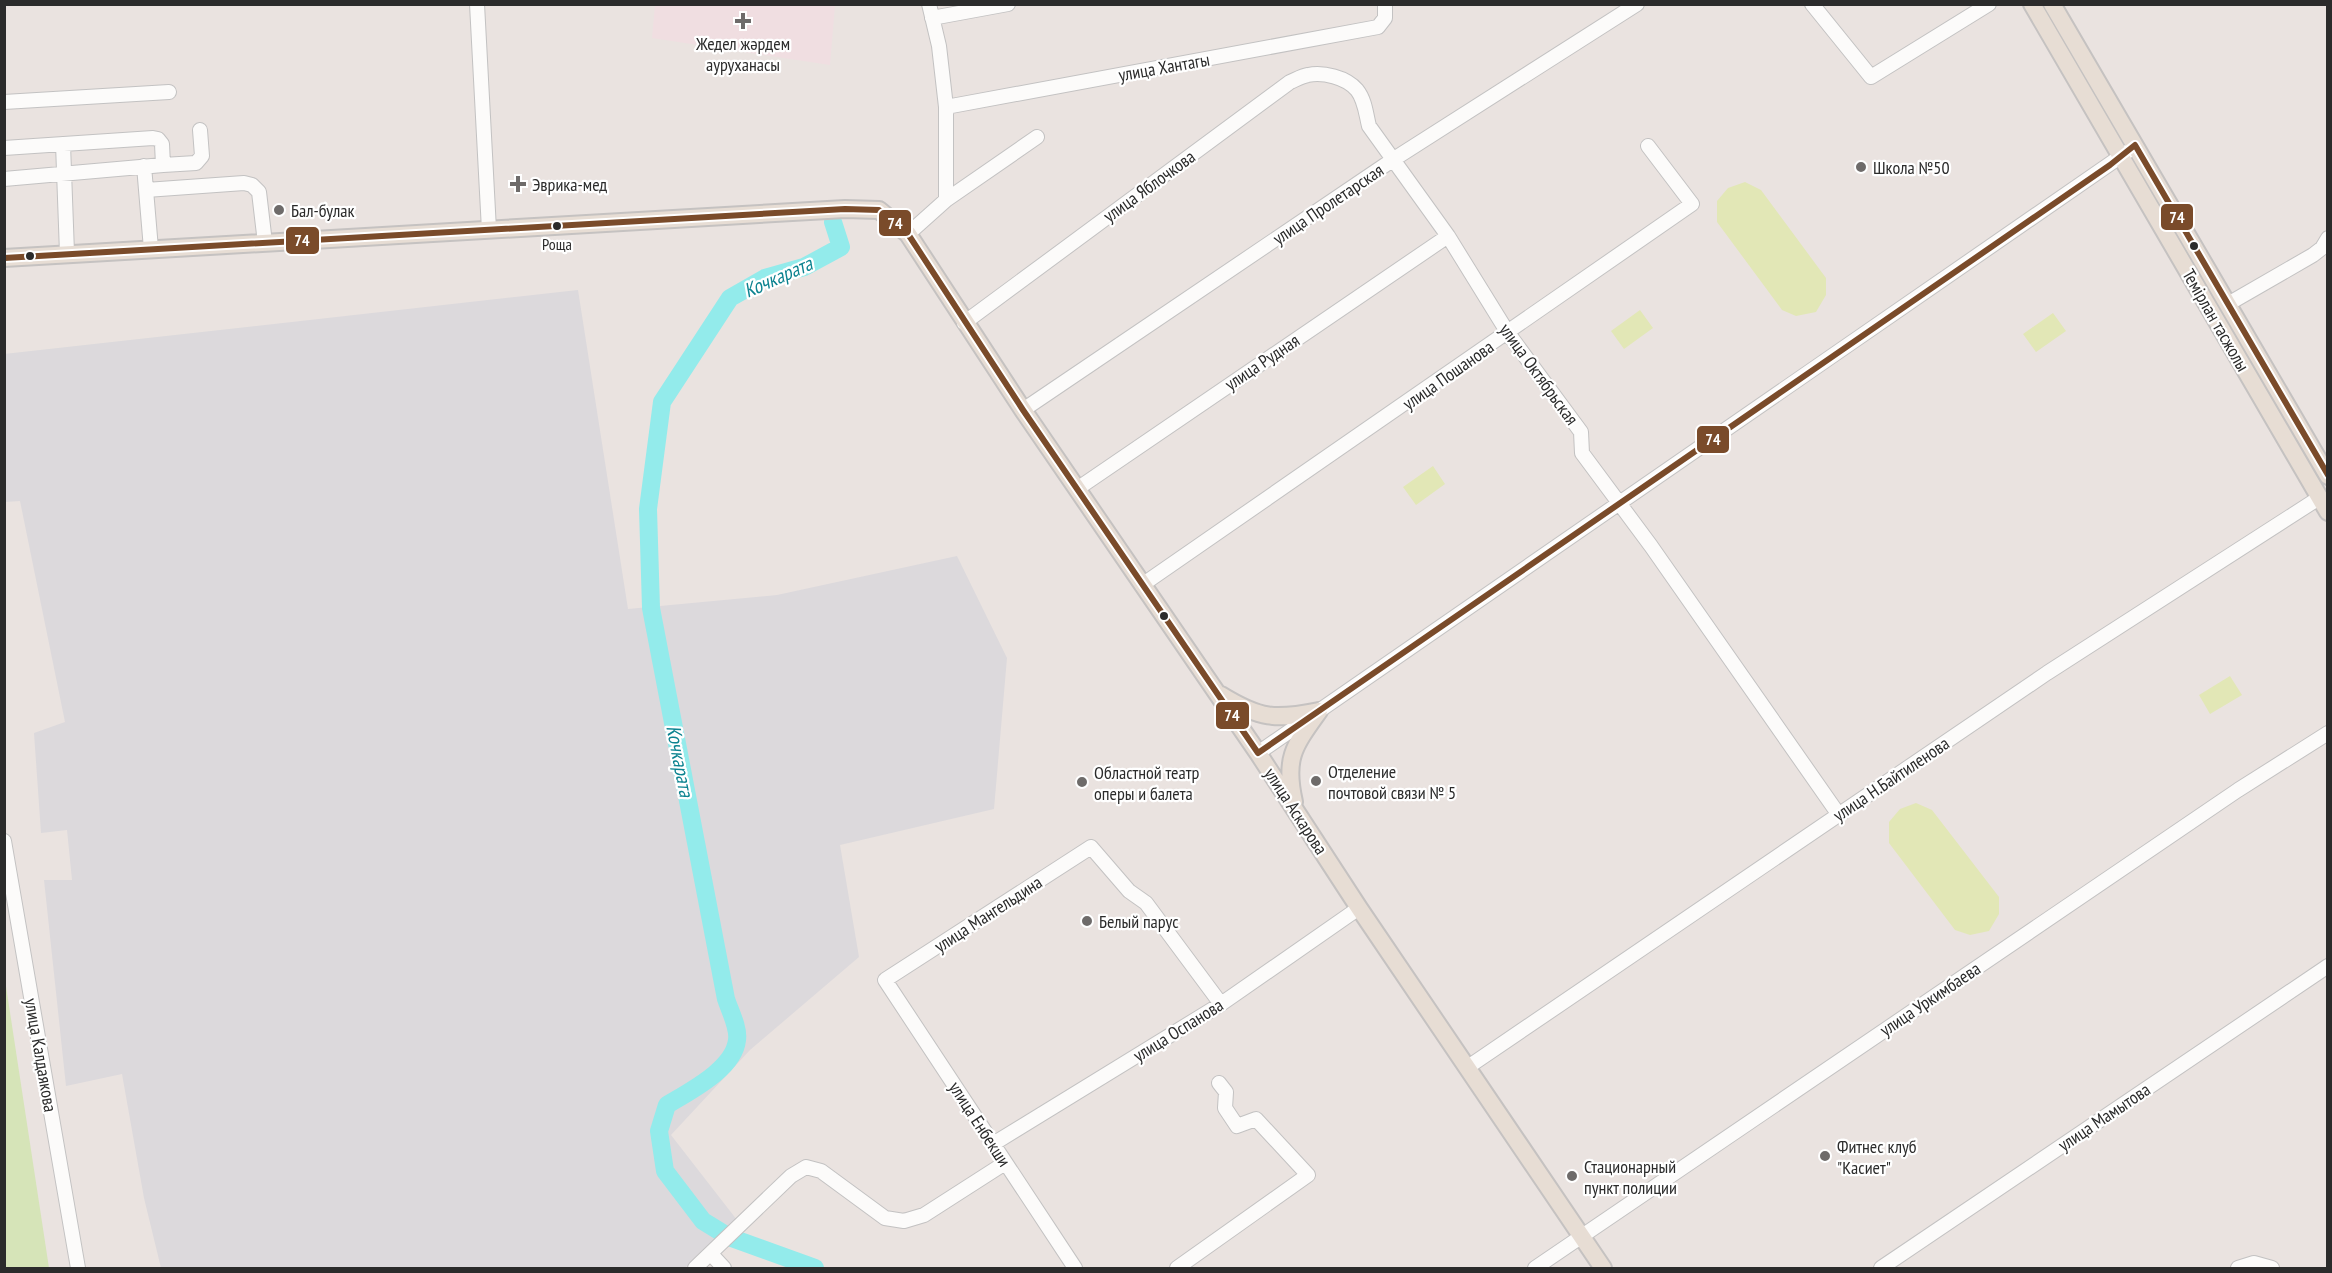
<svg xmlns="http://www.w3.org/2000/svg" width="2332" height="1273" viewBox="0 0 2332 1273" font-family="'PT Sans Narrow',sans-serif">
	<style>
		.industrial { fill: #dcd9dc }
		.medical { fill: #f0dee1 }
		.green { fill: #d6e4b8 }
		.pitch { fill: #e2e7b6 }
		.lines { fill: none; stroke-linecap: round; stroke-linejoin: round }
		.river { stroke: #93ebeb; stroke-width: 18 }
		.minor-casing { stroke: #c3c2c2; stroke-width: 16 }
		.major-casing { stroke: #c5c2c1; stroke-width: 20 }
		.minor { stroke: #fcfbfa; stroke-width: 14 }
		.major { stroke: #e7ddd4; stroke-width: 16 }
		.bus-1-casing { stroke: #fff; stroke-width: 10 }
		.bus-1 { stroke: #7a4b2a; stroke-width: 6 }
		.poi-dot { fill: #6e6b6a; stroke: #fff; stroke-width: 2 }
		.bus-dot { fill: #2b2b2b; stroke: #fff; stroke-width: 2 }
		.labels { text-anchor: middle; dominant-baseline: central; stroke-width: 4.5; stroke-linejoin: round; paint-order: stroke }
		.bus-label { font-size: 16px; fill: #2b2b2b; stroke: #fff }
		.poi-label { font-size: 18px; fill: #2b2b2b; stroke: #fff; text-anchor: start }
		.street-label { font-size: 18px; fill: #2b2b2b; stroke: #fff }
		.water-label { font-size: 20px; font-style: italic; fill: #0c8390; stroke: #fff }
		.line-badge { stroke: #fff; stroke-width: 2 }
		.badge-label { font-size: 16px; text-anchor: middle; font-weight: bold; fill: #fff }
	</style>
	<rect width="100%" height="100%" fill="#eae3e0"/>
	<path class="industrial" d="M578,290L628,609L777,595L957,556L1007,658L994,809L840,845L859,957L750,1050L671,1135L737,1220L685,1268H161L144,1198L122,1074L66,1086L44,880H72L67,830L41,833L34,733L65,722L20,501L5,502L4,354Z"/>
	<path class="medical" d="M655,5H835L830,65L652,38Z"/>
	<path class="green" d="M4,973L44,1235L49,1268H5Z"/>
	<path class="pitch" d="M1745,182L1761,190L1826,278V295L1816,312L1796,316L1782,310L1717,222V201L1728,188Z
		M1640,310L1653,328L1624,349L1611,331Z
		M2053,313L2066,331L2036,352L2023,334Z
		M1433,466L1445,484L1416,505L1403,487Z
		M2230,676L2242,695L2210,714L2199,695Z
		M1916,803L1932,810L1999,897V914L1989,931L1970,935L1955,930L1889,843V822L1900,809Z"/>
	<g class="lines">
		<path class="river" d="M815,1268L729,1237L703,1221L665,1171L659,1131L667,1105C690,1091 734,1069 737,1040C739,1028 730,1011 726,999L651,608L648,509L662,402L730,298L765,278L804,267L841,247L833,222"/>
		<g class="minor-casing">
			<path id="minor" d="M477,4L489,230
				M1812,4L1871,77L1989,4
				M932,18L1008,4
				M4,102L169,92
				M946,107L1378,27L1385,18V4
				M63,144L67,253
				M4,148L153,138L158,139L162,144L163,165L196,163L202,156L200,130
				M144,166L151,249
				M4,179L163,165
				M146,190L244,183L252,185L259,192L265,243
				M946,200L1037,137
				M908,234L946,200V107L939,46L929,4
				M2228,304L2313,255L2322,248L2328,238
				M964,323L1290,82C1295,80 1302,76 1308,75C1323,72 1346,77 1357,90C1365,100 1366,114 1369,126L1448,236L1508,333L1581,432L1582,453L1651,546L1839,815
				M1023,410L1394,159L1637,4
				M1077,489L1448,236
				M1142,585L1692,204L1648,146
				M1258,753L2127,152
				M4,841L78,1268
				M1468,1067L2047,673L2319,498
				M993,1144L1221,1004L1359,908
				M711,1254L724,1268
				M695,1268L791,1176L806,1167L821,1171L885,1218L904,1221L924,1215L1005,1163
				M1075,1268L885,980L1091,847L1129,891L1146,903L1221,1004
				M1177,1268L1308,1175L1256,1119L1237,1126L1225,1108L1226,1092L1219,1083
				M1535,1268L2238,790L2328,733
				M1881,1268L2328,966
				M2238,1268L2254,1263L2272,1268"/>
		</g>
		<g class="major-casing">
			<path id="major" d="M2032,4L2328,512
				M2052,4L2328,476
				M4,258L845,209L879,210L908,234L1023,410L1258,753L1359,908L1603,1268
				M1221,695C1260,719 1275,720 1319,711
				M1294,802C1284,758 1294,746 1319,711"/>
		</g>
		<use href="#minor" class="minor"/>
		<use href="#major" class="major"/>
		<g class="bus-1-casing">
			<path id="bus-1" d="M4,258L845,209L879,210L908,234L1023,410L1258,753L2110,165L2135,145L2328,475"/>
		</g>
		<use href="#bus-1" class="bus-1"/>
	</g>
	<g class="poi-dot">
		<path d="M740 12h6v6h6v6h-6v6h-6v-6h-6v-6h6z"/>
		<circle cx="1861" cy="167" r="6"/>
		<path d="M515 175h6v6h6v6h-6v6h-6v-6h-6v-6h6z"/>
		<circle cx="279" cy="210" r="6"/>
		<circle cx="1316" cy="781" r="6"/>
		<circle cx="1082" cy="782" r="6"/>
		<circle cx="1087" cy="921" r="6"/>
		<circle cx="1825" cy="1156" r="6"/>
		<circle cx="1572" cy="1176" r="6"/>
	</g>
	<g class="bus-dot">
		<circle cx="557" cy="226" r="5"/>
		<circle cx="2194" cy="246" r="5"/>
		<circle cx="30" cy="256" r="5"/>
		<circle cx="1164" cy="616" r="5"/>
	</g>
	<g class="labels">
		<g class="bus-label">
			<text x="557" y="244">Роща</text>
		</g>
		<g class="poi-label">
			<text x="743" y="43" text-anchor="middle">Жедел жәрдем<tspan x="743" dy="21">ауруханасы</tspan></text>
			<text x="1873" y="167">Школа №50</text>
			<text x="532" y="184">Эврика-мед</text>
			<text x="291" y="210">Бал-булак</text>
			<text x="1328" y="771">Отделение<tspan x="1328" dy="21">почтовой связи № 5</tspan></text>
			<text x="1094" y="772">Областной театр<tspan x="1094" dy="21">оперы и балета</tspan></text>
			<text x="1099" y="921">Белый парус</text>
			<text x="1837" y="1146">Фитнес клуб<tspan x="1837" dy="21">"Касиет"</tspan></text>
			<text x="1584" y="1166">Стационарный<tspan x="1584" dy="21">пункт полиции</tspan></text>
		</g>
		<g class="street-label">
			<text transform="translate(1164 67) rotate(-10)">улица Хантагы</text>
			<text transform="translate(1149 186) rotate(-36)">улица Яблочкова</text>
			<text transform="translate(1328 204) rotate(-34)">улица Пролетарская</text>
			<text transform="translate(2216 320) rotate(60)">Темірлан тасжолы</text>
			<text transform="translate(1262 362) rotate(-34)">улица Рудная</text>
			<text transform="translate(1539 374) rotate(54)">улица Октябрьская</text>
			<text transform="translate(1448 375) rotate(-35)">улица Пошанова</text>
			<text transform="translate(1891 779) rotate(-34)">улица Н.Байтиленова</text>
			<text transform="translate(1296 811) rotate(57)">улица Аскарова</text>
			<text transform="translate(988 914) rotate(-33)">улица Мангельдина</text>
			<text transform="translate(1930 999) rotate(-34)">улица Уркимбаева</text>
			<text transform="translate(1178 1030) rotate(-32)">улица Оспанова</text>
			<text transform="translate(41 1055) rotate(80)">улица Калдаякова</text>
			<text transform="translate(2104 1117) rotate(-34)">улица Мамытова</text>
			<text transform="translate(980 1124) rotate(57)">улица Енбекши</text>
		</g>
		<g class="water-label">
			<text transform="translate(778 277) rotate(-24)">Кочкарата</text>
			<text transform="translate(680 761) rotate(79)">Кочкарата</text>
		</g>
	</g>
	<g class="line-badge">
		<rect x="2160" y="203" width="34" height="28" rx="6" fill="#7a4b2a"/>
		<rect x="878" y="209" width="34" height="28" rx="6" fill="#7a4b2a"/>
		<rect x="285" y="226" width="35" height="29" rx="6" fill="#7a4b2a"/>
		<rect x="1696" y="425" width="34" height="29" rx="6" fill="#7a4b2a"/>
		<rect x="1215" y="701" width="35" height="29" rx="6" fill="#7a4b2a"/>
	</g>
	<g class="badge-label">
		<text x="2177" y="223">74</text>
		<text x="895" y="229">74</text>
		<text x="302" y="246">74</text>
		<text x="1713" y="445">74</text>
		<text x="1232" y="721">74</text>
	</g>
	<rect width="2332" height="1273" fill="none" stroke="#2b2b2b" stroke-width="12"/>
</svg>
